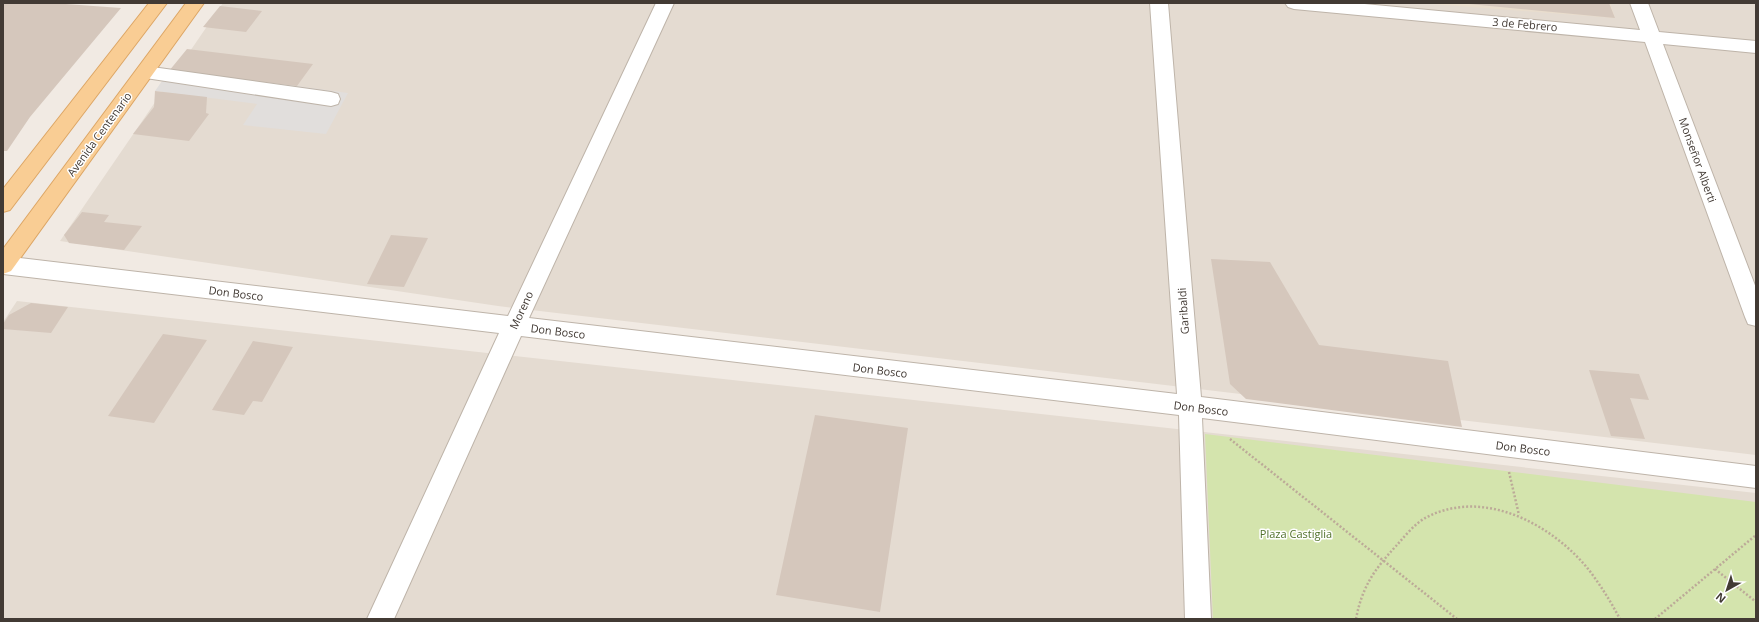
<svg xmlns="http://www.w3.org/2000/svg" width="1759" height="622" viewBox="0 0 1759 622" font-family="'Open Sans',sans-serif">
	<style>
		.residential { fill: #e4dbd1 }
		.education { fill: #e9ddcd }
		.green { fill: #d4e4ad }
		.parking { fill: #e1dedc }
		.building { fill: #d5c7bc }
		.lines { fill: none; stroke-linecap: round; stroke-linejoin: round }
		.minor-casing { stroke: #beb4a9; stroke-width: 2 }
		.major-casing { stroke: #dda665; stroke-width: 2 }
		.path { stroke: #bcaa98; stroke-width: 2.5; stroke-dasharray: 2 2; stroke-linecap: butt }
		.minor { fill: #fff; fill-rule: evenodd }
		.major { fill: #f9cd94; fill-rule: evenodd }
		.labels { text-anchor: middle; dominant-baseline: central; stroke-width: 3; stroke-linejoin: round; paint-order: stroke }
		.street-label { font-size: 11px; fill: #423a34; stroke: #fff }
		.park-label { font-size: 11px; fill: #50702a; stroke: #fff }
	</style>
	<rect width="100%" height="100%" fill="#f1eae3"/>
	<path class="residential" d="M223,3H1756V455L498,306L60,241Z
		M17,301L1756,493V619H3V322Z"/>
	<path class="education" d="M1419,3H1610L1615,18Z"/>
	<path class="green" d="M1205,434L1756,502V619H1213Z"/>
	<path class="parking" d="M169,71L297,86L348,93L326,134L243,125L257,104L155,91Z"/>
	<path class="building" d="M3,3H52L121,8L30,117L7,151H3Z
		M1469,3H1609L1615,18L1469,4Z
		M220,6L262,11L246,32L203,27Z
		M187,49L313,64L297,86L169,71Z
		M155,91L207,97L206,113L209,114L189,141L133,134L154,107Z
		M82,212L109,215L104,222L142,226L124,250L69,243L64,235Z
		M391,235L428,238L404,287L367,284Z
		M1211,259L1270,262L1319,345L1448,361L1462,427L1246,399L1230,384Z
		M31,303L68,307L51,333L3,329V324L9,315Z
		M163,334L207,340L154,423L108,416Z
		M253,341L293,347L262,402L253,401L244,415L212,410Z
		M1589,370L1639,374L1649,400L1630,398L1645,439L1611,436Z
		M815,415L908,428L880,612L776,595Z"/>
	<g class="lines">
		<g class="minor-casing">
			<path id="minor" d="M656,3H674L529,318L1177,394L1150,3H1168L1201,397L1756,466V488L1202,418L1211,619H1185L1179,415L521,336L394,619H367L499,333L3,274V256L508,316Z
				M1285,3H1354L1640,30L1630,3H1648L1659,32L1756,41V53L1663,44L1756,288V326L1748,324L1745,317L1645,42L1294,9L1288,7Z
				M145,66L331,92L338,94L340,99L338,104L331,106L139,77L136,72L139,67Z"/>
		</g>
		<g class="major-casing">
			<path id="major" d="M149,3H167L10,210L3,212V189Z
				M186,3H204L11,271L3,274V249Z"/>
		</g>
		<path class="path" d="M1230,439L1457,619
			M1509,472L1519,515
			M1715,569L1756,602
			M1356,619C1362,587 1374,570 1396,546C1405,536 1415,523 1427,517C1484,488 1552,524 1589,570C1601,586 1611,602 1620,619
			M1655,619L1756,535"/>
		<use href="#minor" class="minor"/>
		<use href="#major" class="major"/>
	</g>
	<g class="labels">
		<g class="street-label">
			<text transform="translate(1525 24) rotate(5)">3 de Febrero</text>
			<text transform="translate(99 134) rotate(-54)">Avenida Centenario</text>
			<text transform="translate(1698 160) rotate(70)">Monseñor Alberti</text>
			<text transform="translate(236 293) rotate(7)">Don Bosco</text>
			<text transform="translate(521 310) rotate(-65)">Moreno</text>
			<text transform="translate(1183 311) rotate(-94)">Garibaldi</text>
			<text transform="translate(558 331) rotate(7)">Don Bosco</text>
			<text transform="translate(880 370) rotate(7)">Don Bosco</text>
			<text transform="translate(1201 408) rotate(7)">Don Bosco</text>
			<text transform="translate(1523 448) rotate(7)">Don Bosco</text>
		</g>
		<g class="park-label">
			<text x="1296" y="533">Plaza Castiglia</text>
		</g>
	</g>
	<rect width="1759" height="622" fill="none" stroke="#423a34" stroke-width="8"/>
	<g transform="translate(1727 590) rotate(219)" stroke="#ffffff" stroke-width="3" paint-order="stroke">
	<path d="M0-3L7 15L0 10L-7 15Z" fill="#423a34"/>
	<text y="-6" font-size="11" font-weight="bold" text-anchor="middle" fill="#423a34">N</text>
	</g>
</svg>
